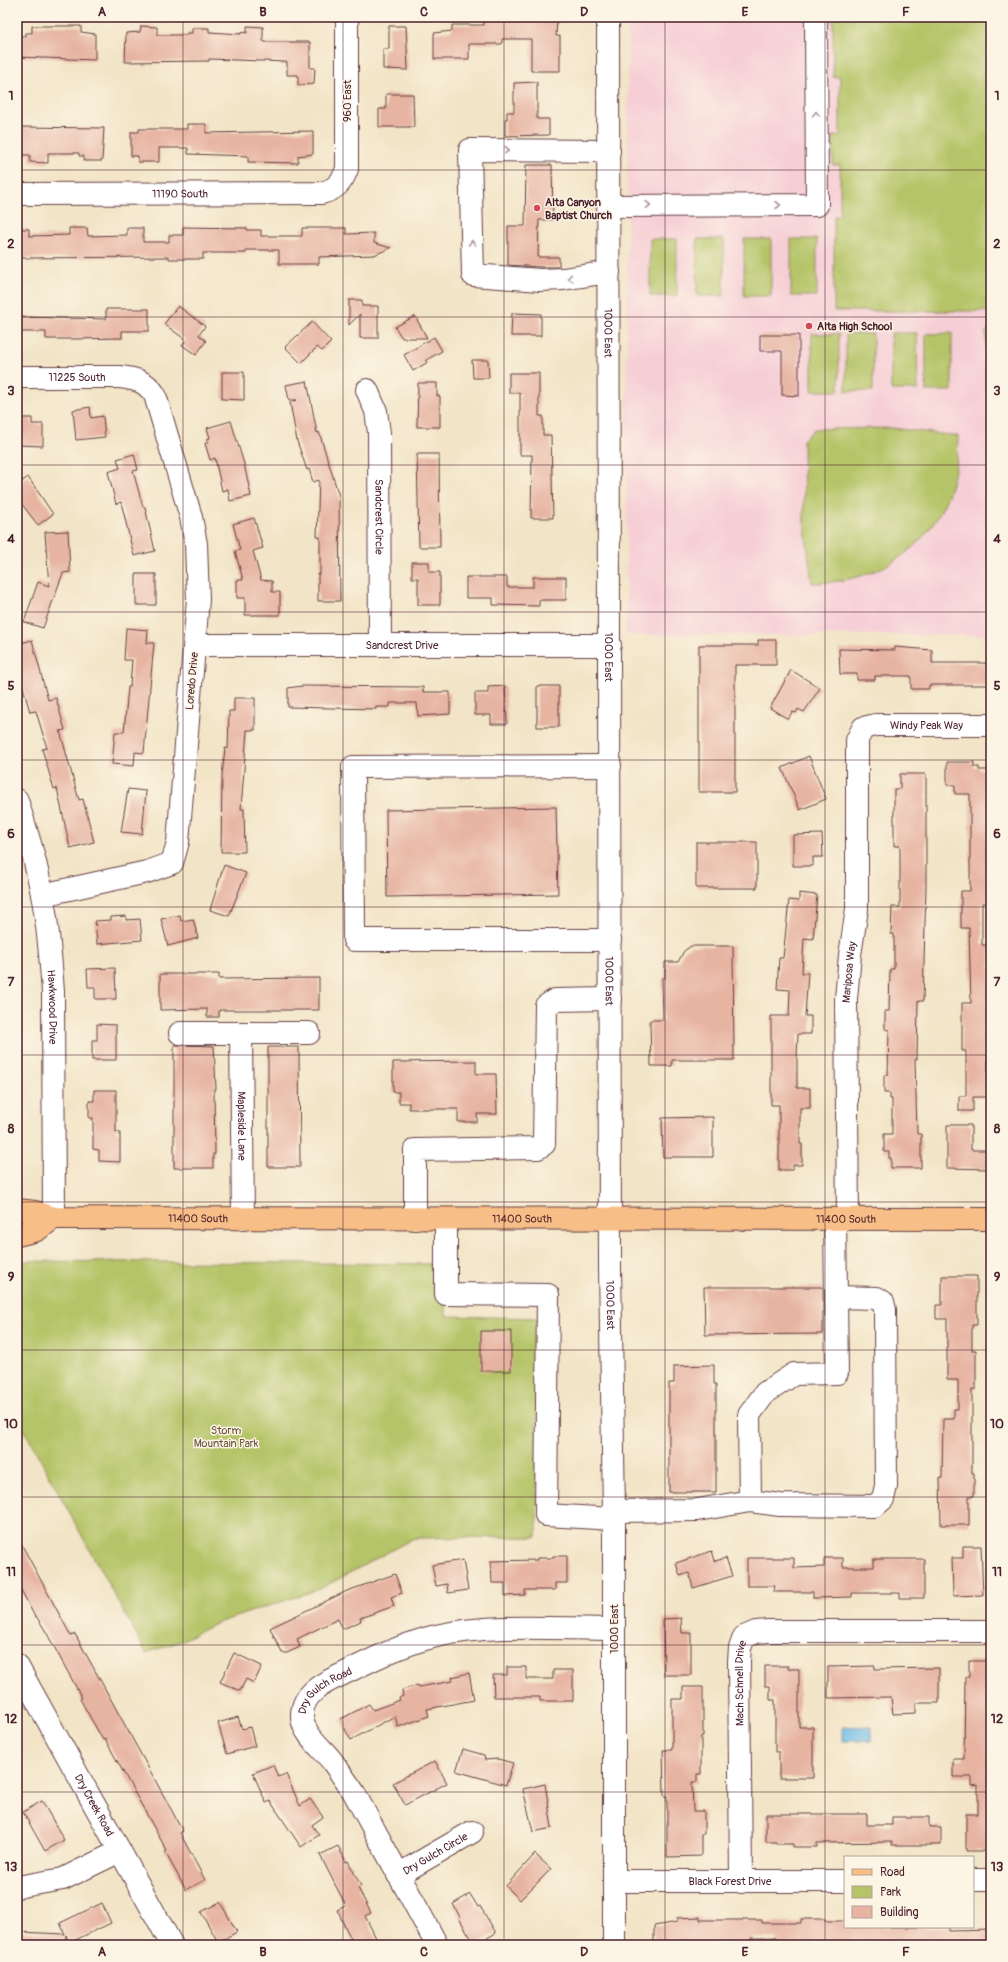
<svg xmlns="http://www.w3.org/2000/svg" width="1008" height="1962" viewBox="0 0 1008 1962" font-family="Pangolin,sans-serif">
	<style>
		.built { fill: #f6cfd6 }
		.green { fill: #b5c467; stroke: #807249 }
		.water { fill: #6cbce7; stroke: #5b6e89 }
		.building { fill: #e7b4a2 }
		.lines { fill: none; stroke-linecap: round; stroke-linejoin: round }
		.minor-casing { stroke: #633d42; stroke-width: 24 }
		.major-casing { stroke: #633d42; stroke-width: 24 }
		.minor { stroke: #fff; stroke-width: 22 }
		.major { stroke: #f7be87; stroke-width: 22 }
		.oneway { stroke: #ae9aa0 }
		.grid { fill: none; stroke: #4a1f2b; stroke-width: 1; stroke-opacity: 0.55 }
		.poi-dot { fill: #d1495b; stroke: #fcf5e5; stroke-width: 1.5 }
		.labels { text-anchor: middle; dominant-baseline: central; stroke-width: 3; stroke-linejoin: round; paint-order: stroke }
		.street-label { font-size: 11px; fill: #4a1f2b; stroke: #fcf5e5 }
		.poi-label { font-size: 11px; font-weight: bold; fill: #4a1f2b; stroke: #fcf5e5; text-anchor: start }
		.park-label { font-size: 11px; fill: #6a513d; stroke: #fcf5e5 }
		.neatline { fill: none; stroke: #4a1f2b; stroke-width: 1.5 }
		.grid-label { font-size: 13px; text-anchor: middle; font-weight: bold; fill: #4a1f2b }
	</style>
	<rect width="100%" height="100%" fill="#fcf5e5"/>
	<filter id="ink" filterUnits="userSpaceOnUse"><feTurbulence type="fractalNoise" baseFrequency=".025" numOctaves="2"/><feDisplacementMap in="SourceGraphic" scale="8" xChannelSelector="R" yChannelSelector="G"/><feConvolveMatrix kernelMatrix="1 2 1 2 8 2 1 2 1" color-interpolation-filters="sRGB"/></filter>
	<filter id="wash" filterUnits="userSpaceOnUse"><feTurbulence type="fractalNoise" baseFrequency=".012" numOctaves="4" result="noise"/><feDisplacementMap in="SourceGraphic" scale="16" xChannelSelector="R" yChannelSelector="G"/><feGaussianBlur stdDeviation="0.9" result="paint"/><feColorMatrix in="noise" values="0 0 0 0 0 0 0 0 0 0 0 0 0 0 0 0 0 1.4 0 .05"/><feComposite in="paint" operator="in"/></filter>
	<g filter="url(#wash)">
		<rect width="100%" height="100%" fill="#f2e4c6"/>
		<path class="built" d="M628,17H991V635H626Z"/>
		<path class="green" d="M833,17H991V315L985,311H834V216H840V165H833V136H840V77H833Z
			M650,239H677V296H650Z
			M697,239H724V296H697Z
			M744,239H771V296H744Z
			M791,239H817V296H791Z
			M991,326V388L986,389V332Z
			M891,333H917L918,390H891Z
			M952,333V391H926V334Z
			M812,334H839V391H812Z
			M846,334H873V391H846Z
			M892,428L958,436C959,523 899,583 812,583L804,521L803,440L814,429Z
			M17,1261L446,1264V1316L537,1318V1537L414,1538L320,1589L217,1623L181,1641L146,1653L17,1417Z"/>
		<path class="water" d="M872,1726V1741H843V1727Z"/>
		<g id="blocks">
			<path class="building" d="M484,20H557L556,36H560V71H531V39H502V44H469V59H434V33L452,31V25H484Z
				M32,26H81V32L95,34V60L18,57V36H26V33H32Z
				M141,26L157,27V35H187V33H192V28H209V32L241,34V32L247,33V26L263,27V41L265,42H310V68H315L314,84L298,85V75H287V62L209,59V61L125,62L126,33L140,32Z
				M389,26H406L408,70L383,69V49H389Z
				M537,82V119H549V135L505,136V119H507V112H514V83Z
				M386,94H413L414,127H379V109H386Z
				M187,124H206V133L313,131V154L298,156V163L248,162V156L188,154V148H159V162H138V156H131V132H139V129H187Z
				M17,127L104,128L102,161H84V156H79V153H48V163L30,162V155H17Z
				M526,165H552L553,220H539L538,257H559V267H540L508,265V226H525Z
				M183,227L247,228V230H261V236H302V228H346V234L374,233V243L391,248L374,255L319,257V264H279V250H246V253H203V259H169V257L17,258V229H29V236L69,235V228H87L88,236L127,235V228H143V242H169V235H183Z
				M349,300H362V306H378V338H360V314L349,325Z
				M178,306L205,326L199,335L206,341L196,355L182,345L186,340L164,324Z
				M106,309H149V331H122V338L74,339H46V332H17V317L106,319Z
				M512,313L541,314V336H511Z
				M415,316L427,338H402L395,327Z
				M312,322L331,342L322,351L317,347L301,363L285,347Z
				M760,335H799V396L782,395V351H760Z
				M434,337L442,351L426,360L428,362L413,371L404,355Z
				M472,360H488L489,378H473Z
				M222,372H244V400L222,399Z
				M509,373H539V416H543V435H551L553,518H531L532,455H520V393H509Z
				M307,381L317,433L319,432L339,496L340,601H318V574H320V537H317L319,480L313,482L309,469L307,470L297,441L290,402L297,400H289L286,385Z
				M418,383H437V396H440V427H417Z
				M90,407L91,418L103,416L105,437L76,440L73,410Z
				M17,418H32V424H43V446L17,445Z
				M231,421L244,464L251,496L230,501L228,489L222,491L215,458L210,460L205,443L209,442L207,439L210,438L207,428Z
				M134,454L138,470L133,471L143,507H145L155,551L134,556L121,502L116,504L108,472L120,468L117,459Z
				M417,454H439L440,547H419Z
				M28,477L53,514L38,525L17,498V485Z
				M254,518L263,548L253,551L261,580L272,581V592H280V615H245V598H237V580H243L235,551L240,550L233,524Z
				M68,531L70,572L63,573L43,628L24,622L38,582L49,586L45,532Z
				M412,562H429V572H440V605H418V578H412Z
				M136,574H156V605H136Z
				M466,577H507V587H533V577H566V600H539V606L493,605V598H466Z
				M126,628L148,630L147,643H154L144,753L135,752L134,766L112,764L115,732H124L128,687H130L132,660H124Z
				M32,640L48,700L56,698L65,730L60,731L79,800L83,799L94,842L70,848L57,788L54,789L42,749L47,748L36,711L30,712L17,666V644Z
				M758,640H776V665H735V792H699V645H758Z
				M895,647L932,650V663H990V685H929V689H911V676H875V680H857V674H840L839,649L895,650Z
				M791,670L820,688L804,712L798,709L796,713L792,712L788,719L770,708Z
				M302,686L423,687V692H450V714L418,716L417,703H390V707H376V709L288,707V688Z
				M505,686L507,724H491V715H475V693H488V687Z
				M537,686H559V727H537Z
				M234,698H255V730H247L241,809H244L245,852H221L222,776L225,748L228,749L229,711H234Z
				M809,756L826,799L800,810L782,768Z
				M947,762H974V767H979V770H991V846H989V903H982V945H990L991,1051H988V1097H973V1111H959V1096H966V1051H962V1003H971L969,928H961V891H970V794H955V785H947Z
				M900,774H926V886L923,1001H918L917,1059H915L917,1134H921V1168H891V1158H889V1152H884V1134H892V1099H890V1093H884V1075H888L889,1030L885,1029V1011H889L890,969H894V934H891L892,907H900V846H894V789H900Z
				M128,789L146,791L142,834L121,832Z
				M556,807L558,894L387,897L386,810Z
				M822,834L823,857H813V866H793V835Z
				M696,842H757V888H696Z
				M224,865L246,873L229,916L210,910Z
				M799,893L817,895L813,939L804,938L802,973H808L805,1016H811V1034H798L797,1058V1088H810V1108H800V1144H802V1165H793V1170H779V1105H771V1016H789L790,990L777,989L779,958H783L789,900L799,901Z
				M180,915L181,921L193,919L198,938L168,946L161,919Z
				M126,916V920L140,919L142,940L97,944L95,921L111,920V917Z
				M691,946H733L734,1060H672V1066H651L650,1020H663L662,978H665V962H678L684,951Z
				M115,968L116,999H95V987H88L87,969Z
				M160,974H219V979L319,978V1010H219V1017H207V1009L160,1010Z
				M97,1024L116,1025V1060H92V1040H97Z
				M174,1045L214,1046L216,1089H214L215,1154H213V1168H174Z
				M268,1047H299L300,1167H268Z
				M476,1061V1074H496L497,1114H477V1122H458V1109H409V1103H399V1092H393V1062Z
				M94,1090H116V1132H120V1162L99,1161V1150L93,1149V1118H89V1101H94Z
				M713,1117V1157H663L662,1118Z
				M947,1125H971V1150H989V1169L947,1168Z
				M942,1276H977V1325H972V1350H976V1389H972V1473H974V1496H969V1525H941L940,1478H942L943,1419H954V1409H958V1380H947V1319H936V1305H942Z
				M704,1287H823V1334L705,1335Z
				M481,1331H511V1371H481Z
				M714,1365V1384H716V1492H669V1383H674V1366Z
				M17,1536L71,1636L75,1634L183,1831L180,1833L205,1880L186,1890L165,1852L167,1851L105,1739L103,1740L80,1699L82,1698L45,1630L36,1616L35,1617L17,1582Z
				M963,1546H981L983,1595L953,1596L952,1558H963Z
				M712,1551L715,1561L726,1558L732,1576L693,1588L689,1573L680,1576L676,1563Z
				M553,1556H567V1583H555V1590H525V1595L505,1596V1583H492L491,1561L537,1560V1558H553Z
				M747,1558H794V1568L824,1567V1558H843V1567H874V1559H924V1598H900V1593H852V1597L813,1598V1592H774L775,1586H747Z
				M463,1560L468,1590L448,1593L447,1584L436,1586L432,1565Z
				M395,1574L402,1593L391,1597L394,1606L360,1618L361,1621L343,1629L338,1619L297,1639L300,1647L287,1653H282L270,1628L347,1591Z
				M681,1618L682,1633H691V1675H664L663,1619Z
				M234,1653L262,1666L254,1683L246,1679L240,1691L220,1682Z
				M969,1661H991V1851H966V1814H978V1785L972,1786V1777H953V1759H964L965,1677H969Z
				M765,1666H788V1669H799V1727H813V1778H779V1752H775V1700H770V1686H765Z
				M875,1666V1669L939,1668V1703H916V1713L893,1714L891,1697L828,1698V1667Z
				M507,1667H526V1679H553V1670H573V1701H540V1697H494L493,1675H507Z
				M469,1673L474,1700L427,1709L429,1716L398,1727L395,1716L351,1740L346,1731L341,1719L369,1704L373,1710L400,1700L399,1698L403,1696L402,1690L418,1685L419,1687L453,1681L452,1677Z
				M683,1687H703V1736H701V1774H697V1782H692L693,1811H704V1834H701V1856L667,1857V1796H664L663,1750H672V1699H683Z
				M238,1717L242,1729L250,1727L255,1746L227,1754L218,1723Z
				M463,1749L484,1755L485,1760L498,1759L513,1763L506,1785L456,1771Z
				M435,1761L447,1783L405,1805L393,1783Z
				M273,1765L278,1777L286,1774L300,1806L310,1799L323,1817L312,1825L319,1835L301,1847L270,1801L266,1803L253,1773Z
				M545,1784L552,1828L533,1832L523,1789Z
				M42,1801L64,1840L45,1851L23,1812Z
				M766,1814H867V1825H892V1817H929V1827H941V1845H892V1842L817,1843V1847H793V1844H776V1842H766Z
				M338,1846L346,1862L348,1861L361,1886L358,1888L371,1913L365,1916L377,1940L366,1945H354L337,1910L346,1906L320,1855Z
				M535,1854L551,1869L520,1900L506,1886Z
				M470,1894L478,1907L480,1906L496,1933L475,1945L459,1918L460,1917L453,1904Z
				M220,1902L237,1932L218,1942L201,1912Z
				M102,1903L111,1923L69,1943L66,1935L65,1945H17V1932L65,1934L60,1923Z
				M700,1917V1920H762V1923H801V1919H825V1921H845V1927H949V1931L991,1930V1945H776V1938H751V1945H654V1926L677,1922V1918Z"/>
		</g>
	</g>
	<g filter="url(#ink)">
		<use href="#blocks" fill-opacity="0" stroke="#633d42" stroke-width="1"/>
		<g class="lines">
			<g class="minor-casing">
				<g id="minor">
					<path id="s1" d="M608,17L610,1268L614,1511V1945"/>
					<path d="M609,151L470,150L473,275L540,280L563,279L609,272"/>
					<path id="s2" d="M17,194L321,193C335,190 342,183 347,169V17"/>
					<path d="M609,206L817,205L816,17"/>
					<path id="s3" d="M17,377H120C136,379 146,381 155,395L191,517L196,544L198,599L178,842L172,863L147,872L42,895"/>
					<path id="s4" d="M367,390L376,411L379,433L380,645"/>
					<path id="s5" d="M195,645H610"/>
					<path d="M610,766L353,767L354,940H610"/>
					<path id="s6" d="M17,800C24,824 32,847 37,871C47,911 50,951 53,992L54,1218"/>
					<path d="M180,1033H309"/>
					<path id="s7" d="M241,1033L243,1219"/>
					<path d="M415,1219V1150L538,1148L544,1144L546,1006L555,1000L610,999"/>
					<path d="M446,1219V1294L548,1295L546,1515L614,1519"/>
					<path id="s8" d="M848,1219L846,999L850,955L857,909V740L863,728L876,725H991"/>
					<path d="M750,1501L780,1505L875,1506L883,1499L886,1486L885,1310L883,1302L877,1298L836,1297"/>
					<path d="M614,1511L697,1510L750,1501L749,1415L765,1393L794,1374L837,1373L835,1219"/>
					<path id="s9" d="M17,1665L172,1945"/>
					<path id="s10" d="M398,1875L472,1832"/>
					<path d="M973,1880H991"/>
					<path id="s11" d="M614,1881H845"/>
					<path id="s12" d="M741,1882L739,1661L740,1648L744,1637L756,1632L768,1631H991"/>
					<path d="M17,1887L63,1879L120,1851"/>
					<path id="s13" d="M437,1945L353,1791C346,1781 339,1771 332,1761C322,1748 303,1734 302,1717C301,1693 325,1682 343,1674C373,1659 403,1644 436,1636C493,1623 555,1629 614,1629"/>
				</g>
			</g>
			<g class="major-casing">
				<g id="major">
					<path id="s14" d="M17,1210L35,1212L54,1218L991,1219"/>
					<path d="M17,1235L37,1230L54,1218"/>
				</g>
			</g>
			<use href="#minor" class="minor"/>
			<use href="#major" class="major"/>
		</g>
		<defs><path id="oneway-chevron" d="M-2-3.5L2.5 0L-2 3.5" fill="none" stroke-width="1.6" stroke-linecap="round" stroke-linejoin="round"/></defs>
		<g class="oneway">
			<use href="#oneway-chevron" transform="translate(816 114) rotate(-90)"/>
			<use href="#oneway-chevron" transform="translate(507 150)"/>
			<use href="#oneway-chevron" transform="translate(648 205)"/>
			<use href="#oneway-chevron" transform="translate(778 205)"/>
			<use href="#oneway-chevron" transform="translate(472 243) rotate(-91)"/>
			<use href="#oneway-chevron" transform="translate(570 278) rotate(171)"/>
		</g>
	</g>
	<path class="grid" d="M183,17V1945M343,17V1945M504,17V1945M665,17V1945M825,17V1945M17,170H991M17,317H991M17,465H991M17,612H991M17,760H991M17,907H991M17,1055H991M17,1202H991M17,1350H991M17,1497H991M17,1645H991M17,1792H991"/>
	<g class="poi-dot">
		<circle cx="537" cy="208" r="4"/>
		<circle cx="809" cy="326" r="4"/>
	</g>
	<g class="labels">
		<g class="street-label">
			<text transform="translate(347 101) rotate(-90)">960 East</text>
			<text stroke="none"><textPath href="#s2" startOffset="163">11190 South</textPath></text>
			<text stroke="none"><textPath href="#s1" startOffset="316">1000 East</textPath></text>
			<text stroke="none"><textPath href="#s3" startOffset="60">11225 South</textPath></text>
			<text stroke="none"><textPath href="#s4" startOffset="129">Sandcrest Circle</textPath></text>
			<text stroke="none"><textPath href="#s5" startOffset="207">Sandcrest Drive</textPath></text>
			<text stroke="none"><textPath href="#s1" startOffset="640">1000 East</textPath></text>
			<text transform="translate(192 681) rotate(-85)">Loredo Drive</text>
			<text stroke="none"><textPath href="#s8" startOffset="557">Windy Peak Way</textPath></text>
			<text stroke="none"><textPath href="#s8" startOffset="247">Mariposa Way</textPath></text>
			<text stroke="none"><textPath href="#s1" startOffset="964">1000 East</textPath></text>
			<text stroke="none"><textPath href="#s6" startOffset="211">Hawkwood Drive</textPath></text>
			<text stroke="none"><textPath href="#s7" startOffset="93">Mapleside Lane</textPath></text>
			<text stroke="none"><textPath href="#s14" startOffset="182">11400 South</textPath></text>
			<text stroke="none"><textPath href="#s14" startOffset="506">11400 South</textPath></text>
			<text stroke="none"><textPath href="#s14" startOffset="830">11400 South</textPath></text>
			<text stroke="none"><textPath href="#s1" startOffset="1288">1000 East</textPath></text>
			<text transform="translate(614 1629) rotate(-90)">1000 East</text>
			<text stroke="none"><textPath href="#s12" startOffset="199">Mach Schnell Drive</textPath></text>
			<text stroke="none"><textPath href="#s13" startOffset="304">Dry Gulch Road</textPath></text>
			<text stroke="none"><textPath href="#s9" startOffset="160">Dry Creek Road</textPath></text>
			<text stroke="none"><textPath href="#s10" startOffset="43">Dry Gulch Circle</textPath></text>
			<text stroke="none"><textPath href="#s11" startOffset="116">Black Forest Drive</textPath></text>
		</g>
		<g class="poi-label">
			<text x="545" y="202">Alta Canyon<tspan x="545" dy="13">Baptist Church</tspan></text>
			<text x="817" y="326">Alta High School</text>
		</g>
		<g class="park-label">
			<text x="226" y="1430">Storm<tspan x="226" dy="13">Mountain Park</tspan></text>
		</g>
	</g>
	<rect width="1008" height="1962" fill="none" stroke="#fcf5e5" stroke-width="44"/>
	<rect x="844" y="1856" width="130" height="72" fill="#fcf5e5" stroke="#b59f9b"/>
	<rect x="852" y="1869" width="20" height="6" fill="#f7be87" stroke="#b59f9b"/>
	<text x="880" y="1876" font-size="12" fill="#4a1f2b">Road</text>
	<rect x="852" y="1886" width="20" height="12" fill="#b5c467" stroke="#b59f9b"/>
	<text x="880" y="1896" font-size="12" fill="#4a1f2b">Park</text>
	<rect x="852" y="1906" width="20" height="12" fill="#e7b4a2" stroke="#b59f9b"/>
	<text x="880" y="1916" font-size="12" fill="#4a1f2b">Building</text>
	<rect x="22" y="22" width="964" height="1918" class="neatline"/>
	<g class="grid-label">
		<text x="102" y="16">A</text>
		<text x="263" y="16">B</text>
		<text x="424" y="16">C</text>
		<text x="584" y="16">D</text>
		<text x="745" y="16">E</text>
		<text x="906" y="16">F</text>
		<text x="11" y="100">1</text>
		<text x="997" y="100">1</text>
		<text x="11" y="248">2</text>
		<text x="997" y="248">2</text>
		<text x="11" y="395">3</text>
		<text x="997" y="395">3</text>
		<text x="11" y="543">4</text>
		<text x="997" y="543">4</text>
		<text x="11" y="690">5</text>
		<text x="997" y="690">5</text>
		<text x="11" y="838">6</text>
		<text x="997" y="838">6</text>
		<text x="11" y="986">7</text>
		<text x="997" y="986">7</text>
		<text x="11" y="1133">8</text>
		<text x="997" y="1133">8</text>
		<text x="11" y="1281">9</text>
		<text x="997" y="1281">9</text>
		<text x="11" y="1428">10</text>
		<text x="997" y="1428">10</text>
		<text x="11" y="1576">11</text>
		<text x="997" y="1576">11</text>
		<text x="11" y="1723">12</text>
		<text x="997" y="1723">12</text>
		<text x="11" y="1871">13</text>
		<text x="997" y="1871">13</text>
		<text x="102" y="1956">A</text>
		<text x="263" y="1956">B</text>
		<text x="424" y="1956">C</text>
		<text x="584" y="1956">D</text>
		<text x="745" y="1956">E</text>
		<text x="906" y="1956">F</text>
	</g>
</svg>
